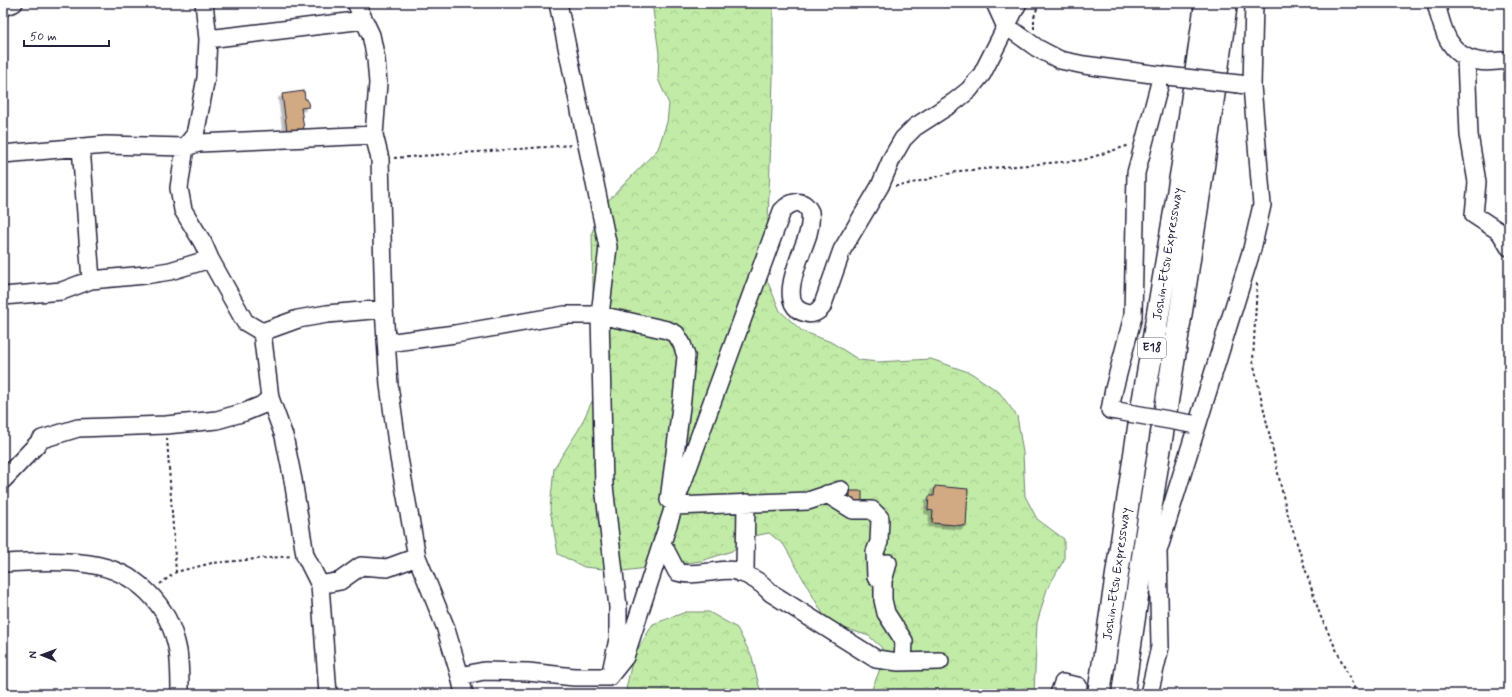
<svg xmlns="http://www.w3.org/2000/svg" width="1512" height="697" viewBox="0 0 1512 697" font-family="Mynerve,sans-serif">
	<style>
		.forest { fill: url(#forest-crowns); stroke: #728671 }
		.building { fill: #d1a983; stroke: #22223b; filter: url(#shadow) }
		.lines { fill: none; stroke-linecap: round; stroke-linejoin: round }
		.minor-casing { stroke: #22223b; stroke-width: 20 }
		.highway-casing { stroke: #22223b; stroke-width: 25 }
		.path { stroke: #22223b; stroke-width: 2; stroke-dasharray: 3 3; stroke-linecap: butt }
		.minor { stroke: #fff; stroke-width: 17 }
		.highway { stroke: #fff; stroke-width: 22 }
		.minor-bridge-casing { stroke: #22223b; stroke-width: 20; stroke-linecap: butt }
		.minor-bridge { stroke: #fff; stroke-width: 17 }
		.labels { text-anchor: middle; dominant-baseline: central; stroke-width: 3.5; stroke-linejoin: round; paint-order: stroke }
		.shield { fill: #fff; stroke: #646476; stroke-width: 1 }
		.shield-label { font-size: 12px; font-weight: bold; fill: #22223b }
		.street-label { font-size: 13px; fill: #22223b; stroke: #fff }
	</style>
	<defs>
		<pattern id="forest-crowns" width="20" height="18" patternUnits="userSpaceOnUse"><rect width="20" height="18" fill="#c2eba7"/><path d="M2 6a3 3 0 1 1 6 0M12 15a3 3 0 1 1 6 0" fill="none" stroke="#a6c991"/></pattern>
		<filter id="shadow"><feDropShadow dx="-3.5" dy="3.5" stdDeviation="0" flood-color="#0004"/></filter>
	</defs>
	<rect width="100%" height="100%" fill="#fff"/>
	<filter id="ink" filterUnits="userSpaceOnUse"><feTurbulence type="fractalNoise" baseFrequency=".025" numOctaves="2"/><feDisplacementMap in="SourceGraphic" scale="8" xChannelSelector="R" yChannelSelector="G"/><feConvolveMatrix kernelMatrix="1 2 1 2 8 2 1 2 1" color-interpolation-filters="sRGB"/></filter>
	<g filter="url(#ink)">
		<path class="forest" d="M652,3H773V79L766,278L780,311L802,331L831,342L859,360L878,362L931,359L971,373L999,392L1017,416L1023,453L1025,496L1037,519L1064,539V560L1047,589L1037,623L1034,694H870L880,669L882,648L869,636L828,623L784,545L769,533L749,537L732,551L701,561L623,571L584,567L558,554L550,509L554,468L579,429L595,395L592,232L605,204L658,149L667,122L669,104L658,79L659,53Z
			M686,612H709L737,628L752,657L761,694H625L633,657L653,624Z"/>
		<path class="building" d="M304,91L305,99H307L309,107L301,108L304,129L287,131L282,94Z
			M935,486L968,489L966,526L932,523L933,511L928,510L929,496H934Z
			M850,491H862V506H850Z"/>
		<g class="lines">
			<g class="minor-casing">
				<path id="minor" d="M204,3L208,39L206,78L195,135L185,147L179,188L183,210L203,243L210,259L245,322L262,332L298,319L327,314L384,309
					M356,3L371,35L376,59L378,83L374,135L380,159L384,309L389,385L399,458L417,557L445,626L460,676L464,694
					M558,3L608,247L600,315L604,486L618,607V639L611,672
					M995,3L1005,25L1037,48L1060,60L1084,65L1167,76
					M1436,3C1442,28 1448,56 1478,61C1488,63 1499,61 1509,60
					M3,7L14,3
					M208,39L364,20
					M1466,58L1469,135L1477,182L1474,215L1500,232L1509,247
					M1252,86L1254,3
					M81,147L91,280
					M3,154L106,145L185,147L199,143L374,135
					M3,296L62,291L91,280L145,275L170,271L210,259
					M262,332L270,398L284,436L293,480L305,555L320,585L328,694
					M387,343L455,334L565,315H600L667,330L676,334L682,344L686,356L682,399L669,500
					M1117,411L1110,410L1114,389L1133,316L1136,173L1162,75
					M3,480L42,439L78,428L166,425L217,420L245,412L262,405L270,398
					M827,494L853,510H872L880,518L879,542L875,552L876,577L883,581
					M674,506L808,501L841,490
					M662,543L677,572C689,576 699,573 711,572C718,571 729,569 736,571C749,575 762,583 771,593L876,659L899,662L940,661
					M3,563C31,562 61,560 89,564C137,571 169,604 178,651C180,665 180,680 180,694
					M888,563L883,581V600L886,613L904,641L903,662
					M740,573L745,570L746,503
					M320,585L340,581L361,566L387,568L417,557
					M460,676L484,671L528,672L574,677H609
					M609,677L625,657L674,506L782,211C791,201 803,198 810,212C811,219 810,227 808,234C803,252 774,306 806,313C812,315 818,312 822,307L842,250L880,186L892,158L903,139L915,127L954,102L969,90L982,74L1018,3
					M1059,694L1063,683L1078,686
					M1149,694L1160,647L1158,551L1252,249L1262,205L1252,86L1239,84"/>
			</g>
			<g class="highway-casing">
				<path id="highway" d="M1099,694L1140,421L1185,152L1206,3
					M1123,694C1155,463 1196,234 1226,3"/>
			</g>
			<path class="path" d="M1034,29V17L1039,3
				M394,158L573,145
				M895,186H900L960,171L1083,160L1130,145
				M1257,283L1253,361L1286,509L1320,615L1357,694
				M167,438L176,572
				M160,584L176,572L212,563L292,556"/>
			<use href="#minor" class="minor"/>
			<use href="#highway" class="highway"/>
			<g class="minor-bridge-casing">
				<path id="minor-bridge" d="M1167,76L1239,84
					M1117,411L1192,424"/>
			</g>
			<use href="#minor-bridge" class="minor-bridge"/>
		</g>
	</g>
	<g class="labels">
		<rect class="shield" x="1138" y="338" width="28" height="20" rx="3"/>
		<g class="shield-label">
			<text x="1152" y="348">E18</text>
		</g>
		<g class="street-label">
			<text transform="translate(1168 254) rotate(-81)">Joshin-Etsu Expressway</text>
			<text transform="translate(1117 574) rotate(-82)">Joshin-Etsu Expressway</text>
		</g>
	</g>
	<rect width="1512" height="697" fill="none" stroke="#fff" stroke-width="16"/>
	<rect x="8" y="8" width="1496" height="681" fill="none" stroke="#22223b" stroke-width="1.5" filter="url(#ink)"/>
	<g transform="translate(42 655) rotate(271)" stroke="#ffffff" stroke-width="3" paint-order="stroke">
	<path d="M0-3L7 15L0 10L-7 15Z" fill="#22223b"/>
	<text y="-6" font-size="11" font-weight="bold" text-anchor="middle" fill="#22223b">N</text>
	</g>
	<path d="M24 40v6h85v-6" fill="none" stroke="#22223b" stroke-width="2"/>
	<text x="30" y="40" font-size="12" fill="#22223b" stroke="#ffffff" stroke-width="3" paint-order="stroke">50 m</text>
</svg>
